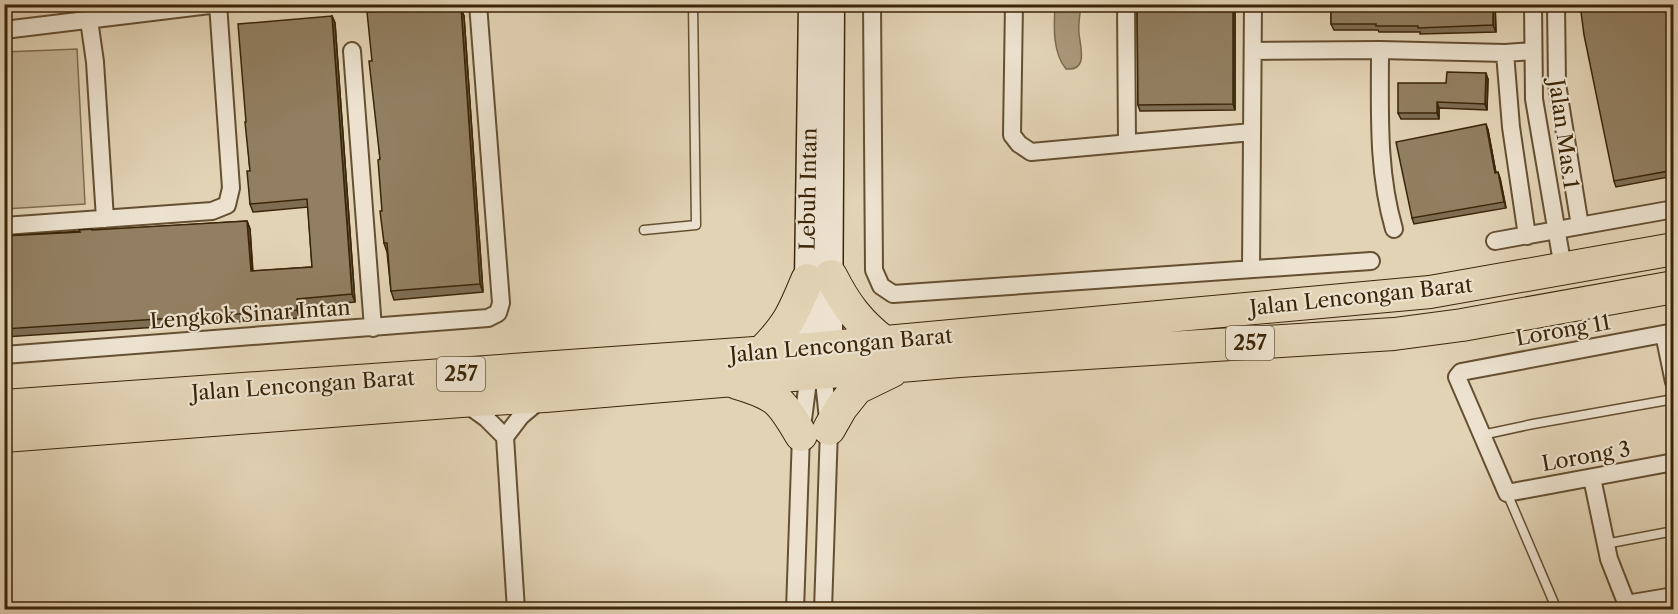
<svg xmlns="http://www.w3.org/2000/svg" width="1678" height="614" viewBox="0 0 1678 614" font-family="'Libre Caslon Text',serif">
	<style>
		.green { fill: #c6b597; stroke: #806d4f; stroke-width: 1.5 }
		.water { fill: #a9987a; stroke: #7d6a4c; stroke-width: 1.5 }
		.lines { fill: none; stroke-linecap: round; stroke-linejoin: round }
		.lane-casing { stroke: #655032; stroke-width: 11 }
		.street-casing { stroke: #655032; stroke-width: 20 }
		.secondary-casing { stroke: #3b2507; stroke-width: 27 }
		.highway-casing { stroke: #3b2507; stroke-width: 34 }
		.lane { stroke: #ece2cf; stroke-width: 8 }
		.street { stroke: #ece2cf; stroke-width: 16 }
		.secondary { stroke: #ece2cf; stroke-width: 24 }
		.highway { stroke: #e2d3b5; stroke-width: 32 }
		.wall { fill: #7e6d53; stroke: #3b2507; stroke-width: 1.5 }
		.shaded-wall { fill: #665944; stroke: #3b2507; stroke-width: 1.5 }
		.building { fill: #927f61; stroke: #3b2507; stroke-width: 1.5 }
		.labels { text-anchor: middle; dominant-baseline: central; stroke-width: 4.5; stroke-linejoin: round; paint-order: stroke }
		.shield { fill: #ece2cf; stroke: #705e43; stroke-width: 1.5 }
		.shield-label { font-size: 20px; font-weight: bold; fill: #3b2507 }
		.street-label { font-size: 21px; fill: #3b2507; stroke: #ece2cf }
	</style>
	<rect width="100%" height="100%" fill="#e2d3b5"/>
	<filter id="stains"><feTurbulence type="fractalNoise" baseFrequency=".00333" numOctaves="4"/><feColorMatrix values="0 0 0 0 .2 0 0 0 0 .09 0 0 0 0 .02 0 0 0 .5 -.17"/></filter>
	<radialGradient id="worn" r=".72"><stop offset=".6" stop-color="#630" stop-opacity="0"/><stop offset="1" stop-color="#630" stop-opacity=".3"/></radialGradient>
	<path class="green" d="M77,49L85,204L5,209V52Z"/>
	<path class="water" d="M1055,5H1081C1080,14 1078,24 1079,33C1080,47 1089,71 1066,69C1052,52 1054,25 1055,5Z"/>
	<g class="lines">
		<g class="lane-casing">
			<path id="lane" d="M644,230L696,225L693,4
				M1482,435L1533,424L1674,399
				M1507,493L1557,610
				M1605,544L1674,531"/>
		</g>
		<g class="street-casing">
			<path id="street" d="M872,4L874,270L881,286L893,294L1371,261
				M1014,4L1012,135L1019,144L1031,152L1252,132
				M1126,4L1127,143
				M1533,4L1534,99L1563,268
				M1556,4L1557,84L1580,226
				M89,20L95,62L105,219
				M4,30L218,4
				M1380,50C1380,110 1377,171 1394,229
				M352,51L373,328
				M1253,51L1380,50L1505,53L1532,51
				M1505,53L1511,127L1527,236
				M4,226L212,211L227,205L231,188L218,4
				M1495,241L1674,209
				M1251,269L1253,4
				M1674,332L1461,372L1457,377L1507,493L1674,462
				M1664,334L1674,382
				M4,355L488,318L498,313L501,303L478,4
				M465,403L486,418L505,437
				M1592,478L1609,559L1629,610
				M1626,604L1674,596
				M516,610L505,437L521,416L540,400
				M795,610L801,435L809,373
				M823,610L829,429L823,371"/>
		</g>
		<g class="secondary-casing">
			<path id="secondary" d="M826,361L830,346L832,4
				M809,365L807,280L811,4"/>
		</g>
		<g class="highway-casing">
			<path id="highway" d="M831,276C845,304 859,323 884,342
				M762,352C788,326 793,314 807,280
				M737,383C777,395 780,399 801,435
				M4,406L809,349L1430,292L1674,249
				M829,429L841,408L857,388L892,371
				M4,436L461,401L545,396L959,361L1394,334L1462,325L1674,287"/>
		</g>
		<use href="#lane" class="lane"/>
		<use href="#street" class="street"/>
		<use href="#secondary" class="secondary"/>
		<use href="#highway" class="highway"/>
	</g>
	<path class="wall" d="M1137,4H1235V110L1140,111L1138,105Z
		M1331,4H1495L1496,32L1420,34V32H1379L1378,30H1334L1331,24Z
		M1672,4L1674,14V176L1616,187L1614,181Z
		M332,16L335,23L355,302L299,307L300,318L4,337V236L247,221L250,229L253,271L312,267L308,207L253,212L250,204V171L246,122Z
		M464,16L483,292L394,300L391,291L387,252L384,243L380,159L372,61Z
		M1488,79L1487,110L1439,108V119H1401L1398,113L1446,83Z
		M1488,130L1496,173L1500,178L1506,208L1414,224L1412,218Z"/>
	<path class="shaded-wall" d="M1233,4H1235V110L1233,104Z
		M1493,4H1495L1496,32L1493,25Z
		M461,7L464,16L483,292L480,284Z
		M332,16L335,23L355,302L352,294Z
		M1486,73L1488,79L1487,110L1485,104Z
		M1437,102L1439,108V119L1437,113Z
		M1486,124L1488,130L1497,179L1495,173Z
		M1498,172L1500,178L1506,208L1504,202Z
		M247,221L250,229L253,279L251,271Z
		M297,299L299,307L300,318L297,310Z"/>
	<path class="building" d="M1137,4H1233V104L1138,105Z
		M1331,4H1493V25L1418,28V26H1376V24H1331Z
		M1580,4H1671L1674,19V170L1614,181L1584,35Z
		M461,7L480,284L391,291L387,243H384L380,211H382L378,160L380,159L369,61H372L367,12Z
		M332,16L352,294L297,299V310L4,329V236L80,232L79,230L92,229V230L247,221L251,271L312,267L307,199L250,204L247,171H250L245,122H246L238,24Z
		M1447,72L1486,73L1485,104L1437,102V113H1398V83H1446Z
		M1486,124L1495,173L1498,172L1504,202L1412,218L1396,142Z"/>
	<g class="labels">
		<g class="shield">
			<rect x="1226" y="326" width="48" height="34" rx="4.5"/>
			<rect x="437" y="357" width="48" height="34" rx="4.5"/>
		</g>
		<g class="shield-label">
			<text x="1250" y="343">257</text>
			<text x="461" y="374">257</text>
		</g>
		<g class="street-label">
			<text transform="translate(1564 134) rotate(82)">Jalan Mas 1</text>
			<text transform="translate(808 189) rotate(-89)">Lebuh Intan</text>
			<text transform="translate(1361 296) rotate(-6)">Jalan Lencongan Barat</text>
			<text transform="translate(250 314) rotate(-4)">Lengkok Sinar Intan</text>
			<text transform="translate(1563 330) rotate(-10)">Lorong 11</text>
			<text transform="translate(841 345) rotate(-5)">Jalan Lencongan Barat</text>
			<text transform="translate(303 385) rotate(-4)">Jalan Lencongan Barat</text>
			<text transform="translate(1586 456) rotate(-10)">Lorong 3</text>
		</g>
	</g>
	<rect width="1678" height="614" fill="none" stroke="#e2d3b5" stroke-width="24"/>
	<rect x="6" y="6" width="1666" height="602" fill="none" stroke="#3b2507" stroke-width="3"/>
	<rect x="12" y="12" width="1654" height="590" fill="none" stroke="#3b2507" stroke-width="1.5"/>
	<rect width="100%" height="100%" filter="url(#stains)"/>
	<rect width="100%" height="100%" fill="url(#worn)"/>
</svg>
